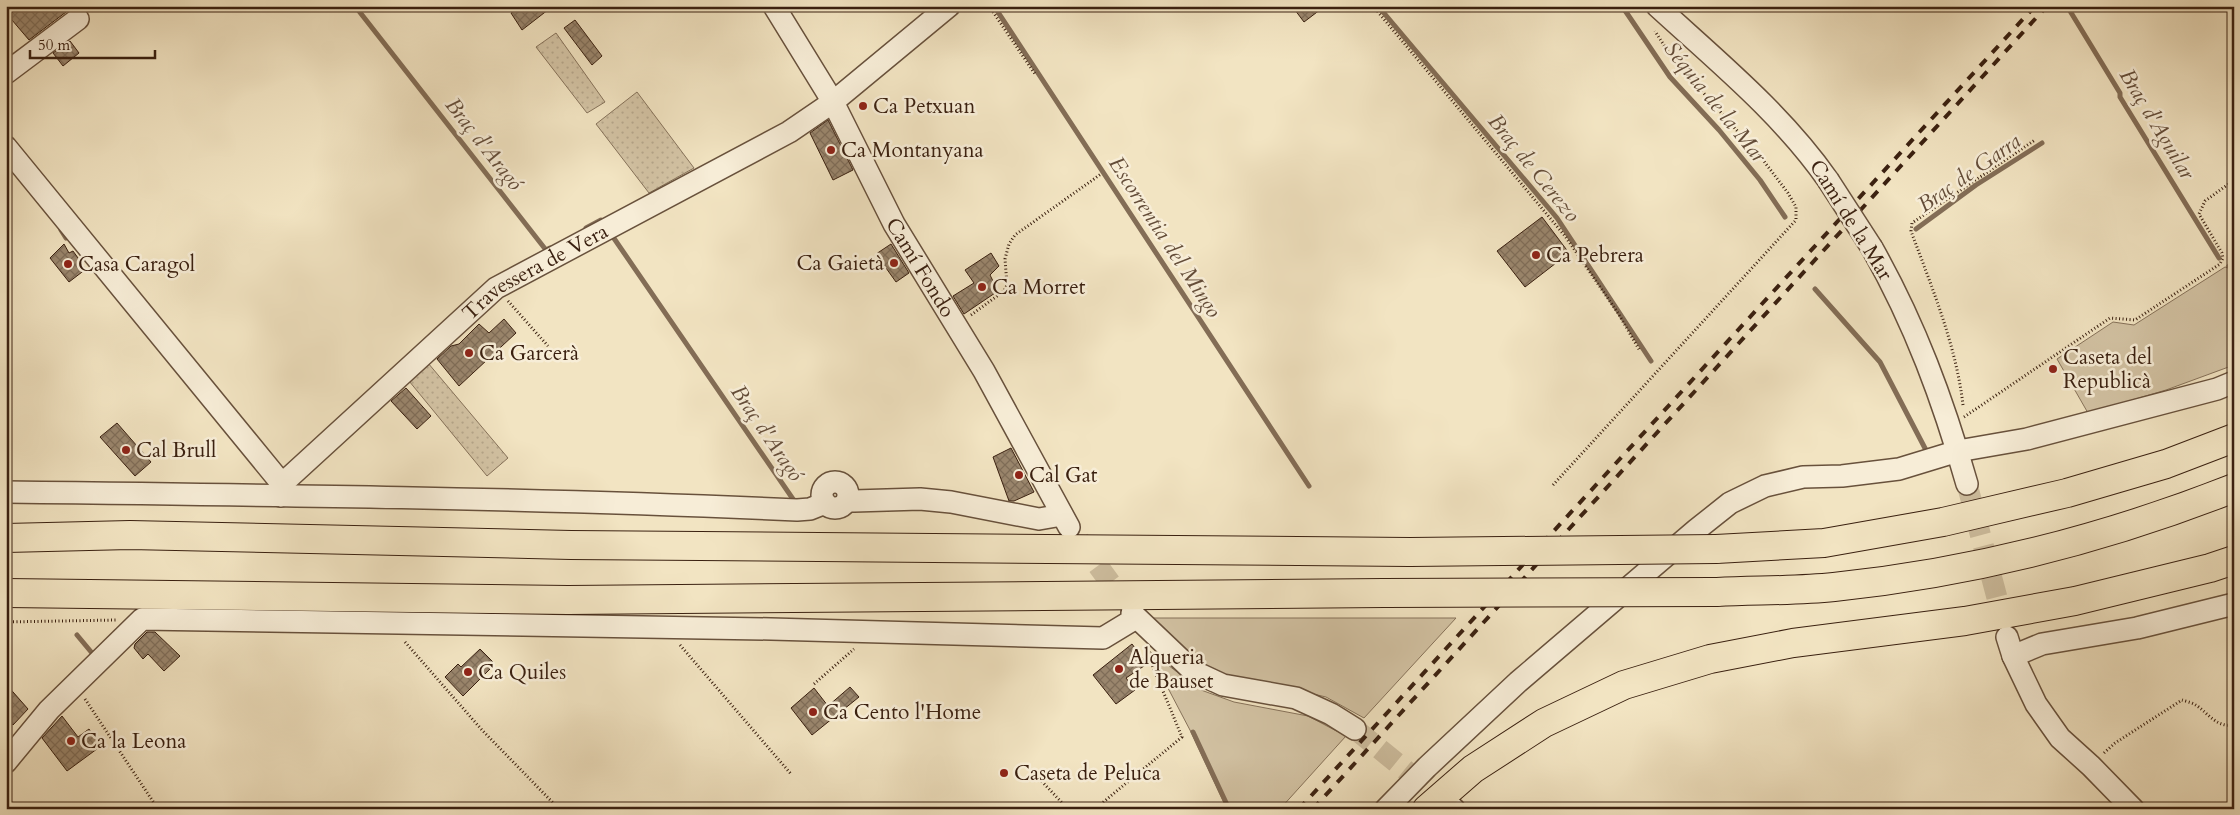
<svg xmlns="http://www.w3.org/2000/svg" width="2240" height="815" viewBox="0 0 2240 815" font-family="Cardo,serif">
	<style>
		.grass { fill: #d3c3a4; stroke: #86725a }
		.park { fill: url(#park-dots); stroke: #86725a }
		.lines { fill: none; stroke-linecap: round; stroke-linejoin: round }
		.stream { stroke: #836d56; stroke-width: 5 }
		.building { fill: url(#building-cross-hatch); stroke: #3a2010 }
		.minor-tunnel { stroke: #cdbd9e; stroke-width: 21; stroke-dasharray: 21 11; stroke-linecap: butt }
		.minor-casing { stroke: #68513c; stroke-width: 24 }
		.major-casing { stroke: #3a2010; stroke-width: 30 }
		.highway-casing { stroke: #3a2010; stroke-width: 30 }
		.path { stroke: #3a2010; stroke-width: 3; stroke-dasharray: 1 2.5; stroke-linecap: butt }
		.minor { stroke: #f7edd7; stroke-width: 21 }
		.major { stroke: #f2e4c2; stroke-width: 28 }
		.highway { stroke: #f2e4c2; stroke-width: 28 }
		.rail { stroke: #3a2010; stroke-width: 4; stroke-dasharray: 9 9; stroke-linecap: butt }
		.minor-bridge-casing { stroke: #68513c; stroke-width: 24; stroke-linecap: butt }
		.highway-bridge-casing { stroke: #3a2010; stroke-width: 30; stroke-linecap: butt }
		.minor-bridge { stroke: #f7edd7; stroke-width: 21 }
		.highway-bridge { stroke: #f2e4c2; stroke-width: 28 }
		.poi-dot { fill: #8f2418; stroke: #f7edd7; stroke-width: 2 }
		.labels { text-anchor: middle; dominant-baseline: central; stroke-width: 5; stroke-linejoin: round; paint-order: stroke }
		.poi-label { font-size: 21px; fill: #3a2010; stroke: #f7edd7; text-anchor: start }
		.street-label { font-size: 21px; fill: #3a2010; stroke: #f7edd7 }
		.water-label { font-size: 22px; font-style: italic; fill: #644d39; stroke: #f7edd7 }
	</style>
	<defs>
		<pattern id="park-dots" width="8" height="8" patternUnits="userSpaceOnUse" patternTransform="scale(1.25)"><rect width="8" height="8" fill="#d3c3a4"/><path d="M2 2h.1M6 6h.1" fill="none" stroke="#b6a78c" stroke-width="1.8" stroke-linecap="round"/></pattern>
		<pattern id="building-cross-hatch" width="8" height="8" patternUnits="userSpaceOnUse" patternTransform="scale(1.25)"><rect width="8" height="8" fill="#9a866d"/><path d="M0 0l8 8M0 8l8-8" fill="none" stroke="#7f6d58"/></pattern>
	</defs>
	<rect width="100%" height="100%" fill="#f2e4c2"/>
	<filter id="stains"><feTurbulence type="fractalNoise" baseFrequency=".004" numOctaves="4"/><feColorMatrix values="0 0 0 0 .2 0 0 0 0 .09 0 0 0 0 .02 0 0 0 .5 -.17"/></filter>
	<radialGradient id="worn" r=".72"><stop offset=".6" stop-color="#630" stop-opacity="0"/><stop offset="1" stop-color="#630" stop-opacity=".3"/></radialGradient>
	<path class="grass" d="M2225,267L2229,268L2234,276V365L2166,390L2088,413L2057,359L2113,322L2134,325Z
		M1150,618H1456L1364,718L1326,697L1271,684L1215,674Z
		M1148,650L1201,690L1234,702L1308,716L1346,736L1280,809H1227L1191,732Z"/>
	<path class="park" d="M556,33L605,102L587,113L536,47Z
		M637,92L694,168L649,193L596,124Z
		M428,363L508,458L487,476L409,381Z"/>
	<g class="lines">
		<path class="stream" d="M355,6L546,250L550,248
			M994,6L1309,486
			M1378,6L1557,218L1651,361
			M1622,6L1670,77L1719,130L1760,180L1785,217
			M2067,6L2120,93V97L2219,258
			M586,228L601,220L604,223
			M1916,229L1976,185L2042,143
			M61,230L66,238
			M611,234L795,502
			M2229,266L2234,274
			M1815,289L1880,362L1928,454
			M77,635L92,653
			M1193,732L1229,809"/>
	</g>
	<path class="building" d="M6,6H86L70,9L29,40L6,13Z
		M521,6H553L522,30L511,13Z
		M1292,6H1325L1304,22Z
		M575,20L602,56L592,65L564,28Z
		M70,41L79,53L63,66L53,53Z
		M828,120L853,170L833,180L810,133Z
		M1542,217L1569,253L1525,287L1497,251Z
		M64,244L69,253L73,251L86,269L69,282L50,258Z
		M891,244L909,273L896,282L876,254Z
		M991,253L999,266L990,275L998,291L964,314L953,296L974,283L965,270Z
		M504,319L516,333L459,386L437,359L451,346L459,344L479,324L489,333Z
		M406,388L431,416L417,429L391,401Z
		M117,423L151,462L135,476L100,437Z
		M1011,448L1034,492L1014,501H1009L993,457Z
		M147,632H155L180,656L164,671L148,654L143,659L134,648L135,644Z
		M1132,644L1147,664L1126,678L1135,690L1116,704L1093,675Z
		M480,649L495,664L463,696L445,677L458,664L461,667Z
		M6,684L28,709L13,725L6,719Z
		M850,687L859,697L812,735L791,708L814,688L828,706Z
		M62,716L78,737L89,729L101,746L67,771L42,738Z"/>
	<g class="lines">
		<path class="minor-tunnel" d="M1967,484L2005,628
			M1079,540L1126,604
			M1355,729L1451,807"/>
		<g class="minor-casing">
			<g id="minor">
				<path id="s1" d="M774,6L833,102L894,224L984,371L1069,527"/>
				<path d="M1657,6C1717,61 1782,114 1828,180"/>
				<path d="M6,73L78,19"/>
				<path d="M6,147L282,484"/>
				<path d="M1872,248C1915,324 1943,400 1967,484"/>
				<circle cx="835" cy="495" r="13"/>
				<path d="M6,492C270,495 534,498 797,510L810,509L825,503"/>
				<path id="s2" d="M281,496L282,484L496,288L789,132L833,102L949,6"/>
				<path d="M848,499L854,501L920,499L951,502L1039,519L1062,515"/>
				<path d="M1132,613L1193,671L1223,685L1296,698L1331,714L1355,729"/>
				<path d="M2007,637L2013,656L2036,704L2060,738L2091,766L2133,809"/>
				<path d="M2013,656L2042,644L2137,628L2234,604"/>
				<path d="M6,762L49,710L142,619L771,629L1103,638L1136,618"/>
				<path d="M1451,807L1454,809"/>
				<path d="M1386,809L1427,767L1518,682L1696,530L1730,503L1765,486L1803,477L1842,476L1899,469L1958,451L2027,439L2217,389L2234,382"/>
			</g>
		</g>
		<g class="major-casing">
			<path id="major" d="M1427,809L1473,769L1544,723L1624,685L1710,659L1793,643L1965,621L2075,601L2210,568L2234,560"/>
		</g>
		<g class="highway-casing">
			<path id="highway" d="M6,538L130,535L571,545L1410,552
				M1716,549L1824,543L1943,522L2067,493L2166,464L2234,438
				M1717,592C1756,590 1796,591 1834,587C1970,573 2107,538 2234,488
				M6,593L568,600L1384,593"/>
		</g>
		<path class="path" d="M989,6L1035,74
			M1373,6L1565,236L1618,313L1640,351
			M508,301L548,346
			M971,315L1004,291L1007,285L1005,259L1009,244L1015,235L1101,174
			M1963,405C1956,345 1932,288 1911,231L1912,223L2035,140
			M1964,417L2110,318L2135,320L2220,264L2223,258L2222,253L2199,214L2205,201L2234,180
			M1553,485L1796,220V207L1788,193L1763,160L1670,55L1655,31
			M6,622L116,620
			M405,642L482,730L559,809
			M680,645L791,774
			M814,684L854,649
			M85,699L158,809
			M2104,753L2115,743L2182,700C2185,701 2190,702 2194,704C2207,711 2215,728 2234,725
			M1032,771L1068,809
			M1095,809L1182,737L1148,655"/>
		<use href="#minor" class="minor"/>
		<use href="#major" class="major"/>
		<use href="#highway" class="highway"/>
		<path class="rail" d="M1299,809L2035,6
			M1313,809L2047,6"/>
		<g class="minor-bridge-casing">
			<path id="minor-bridge" d="M1828,180L1872,248"/>
		</g>
		<g class="highway-bridge-casing">
			<path id="highway-bridge" d="M1410,552L1716,549
				M1384,593L1717,592"/>
		</g>
		<use href="#minor-bridge" class="minor-bridge"/>
		<use href="#highway-bridge" class="highway-bridge"/>
	</g>
	<g class="poi-dot">
		<circle cx="863" cy="106" r="5"/>
		<circle cx="831" cy="150" r="5"/>
		<circle cx="1536" cy="255" r="5"/>
		<circle cx="894" cy="263" r="5"/>
		<circle cx="68" cy="264" r="5"/>
		<circle cx="982" cy="287" r="5"/>
		<circle cx="469" cy="353" r="5"/>
		<circle cx="2053" cy="369" r="5"/>
		<circle cx="126" cy="450" r="5"/>
		<circle cx="1019" cy="475" r="5"/>
		<circle cx="1119" cy="669" r="5"/>
		<circle cx="468" cy="672" r="5"/>
		<circle cx="813" cy="712" r="5"/>
		<circle cx="71" cy="741" r="5"/>
		<circle cx="1004" cy="773" r="5"/>
	</g>
	<g class="labels">
		<g class="poi-label">
			<text x="873" y="106">Ca Petxuan</text>
			<text x="841" y="150">Ca Montanyana</text>
			<text x="1546" y="255">Ca Pebrera</text>
			<text x="884" y="263" text-anchor="end">Ca Gaietà</text>
			<text x="78" y="264">Casa Caragol</text>
			<text x="992" y="287">Ca Morret</text>
			<text x="479" y="353">Ca Garcerà</text>
			<text x="2063" y="357">Caseta del<tspan x="2063" dy="24">Republicà</tspan></text>
			<text x="136" y="450">Cal Brull</text>
			<text x="1029" y="475">Cal Gat</text>
			<text x="1129" y="657">Alqueria<tspan x="1129" dy="24">de Bauset</tspan></text>
			<text x="478" y="672">Ca Quiles</text>
			<text x="823" y="712">Ca Cento l'Home</text>
			<text x="81" y="741">Ca la Leona</text>
			<text x="1014" y="773">Caseta de Peluca</text>
		</g>
		<g class="street-label">
			<text transform="translate(1851 220) rotate(58)">Camí de la Mar</text>
			<text stroke="none"><textPath href="#s1" startOffset="300">Camí Fondo</textPath></text>
			<text stroke="none"><textPath href="#s2" startOffset="344">Travessera de Vera</textPath></text>
		</g>
		<g class="water-label">
			<text transform="translate(1715 102) rotate(51)">Séquia de la Mar</text>
			<text transform="translate(2157 124) rotate(59)">Braç d'Aguilar</text>
			<text transform="translate(484 144) rotate(52)">Braç d'Aragó</text>
			<text transform="translate(1534 168) rotate(51)">Braç de Cerezo</text>
			<text transform="translate(1969 173) rotate(-35)">Braç de Garra</text>
			<text transform="translate(1165 237) rotate(57)">Escorrentia del Mingo</text>
			<text transform="translate(767 433) rotate(56)">Braç d'Aragó</text>
		</g>
	</g>
	<rect width="2240" height="815" fill="none" stroke="#f2e4c2" stroke-width="25"/>
	<rect x="8" y="8" width="2225" height="800" fill="none" stroke="#3a2010" stroke-width="2.5"/>
	<rect x="12" y="12" width="2215" height="790" fill="none" stroke="#3a2010"/>
	<path d="M30 50v8h125v-8" fill="none" stroke="#3a2010" stroke-width="2.5"/>
	<text x="38" y="50" font-size="15" fill="#3a2010" stroke="#f7edd7" stroke-width="4" paint-order="stroke">50 m</text>
	<rect width="100%" height="100%" filter="url(#stains)"/>
	<rect width="100%" height="100%" fill="url(#worn)"/>
</svg>
